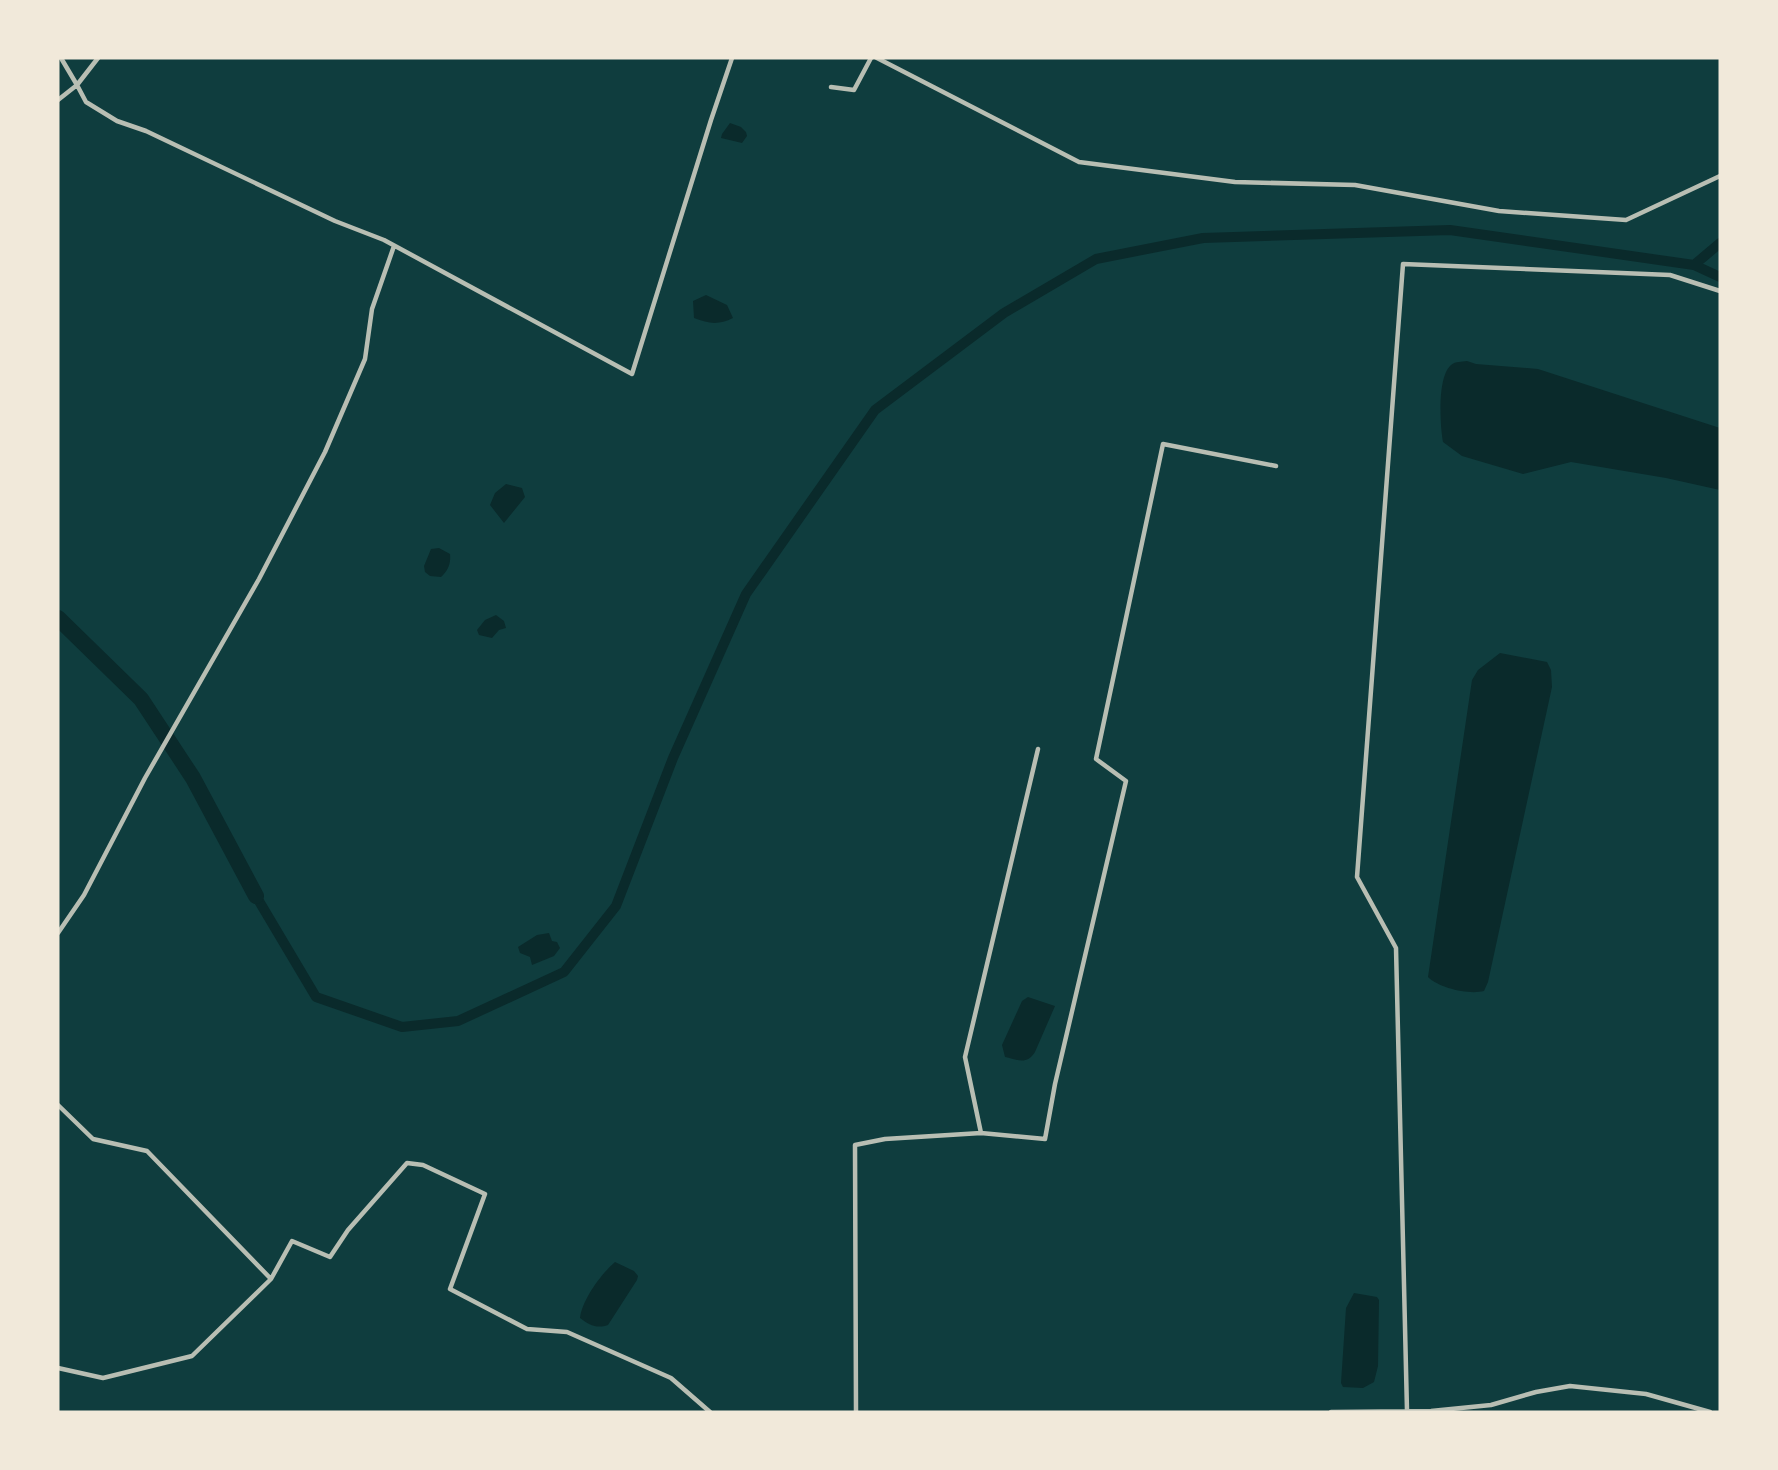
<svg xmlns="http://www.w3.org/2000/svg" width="1778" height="1470" viewBox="0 0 1778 1470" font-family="Arial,sans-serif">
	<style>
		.water { fill: #0a2a2b }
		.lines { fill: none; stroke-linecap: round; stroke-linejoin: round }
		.canal { stroke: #0a2a2b; stroke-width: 10 }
		.river { stroke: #0a2a2b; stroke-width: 16 }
		.minor { stroke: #b8beb3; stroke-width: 4.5 }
	</style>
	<rect width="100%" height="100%" fill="#0f3d3e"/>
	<path class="water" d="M730,123L741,127L746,132L747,136L742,143L721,138L722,134Z
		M706,295L727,305L733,318C719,325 709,324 694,318L693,301Z
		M1467,361L1476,364L1538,369L1720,428V490L1666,478L1571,462L1523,474L1462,456L1443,442C1440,425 1437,377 1451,365C1456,361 1461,362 1467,361Z
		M506,484L522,488L525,497L504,523L490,505L495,493Z
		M439,548L450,554C451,564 448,571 441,577L430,576L425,572L424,566L431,549Z
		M496,615L504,621L506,628L499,630L492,638L479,635L477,630L485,620Z
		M1500,653L1547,662L1551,670L1552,687L1488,982L1484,991C1469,995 1439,988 1428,977L1472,680L1478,670Z
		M549,933L552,941L557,942L560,948L554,956L532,965L530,957L520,953L518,947L537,935Z
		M1028,997L1055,1006L1035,1052C1027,1065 1018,1060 1005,1057L1002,1045L1022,1001Z
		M615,1262L634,1271L638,1276L637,1280L608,1325C597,1329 589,1325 580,1318C582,1300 601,1274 615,1262Z
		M1354,1293L1377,1297L1379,1300L1378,1366L1374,1382L1363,1388L1343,1387L1341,1383L1346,1308Z"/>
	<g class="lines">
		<path class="canal" d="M1694,265L1720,243
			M256,896L316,997L402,1027L458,1021L564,972L616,906L673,758L746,594L875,410L1004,313L1096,259L1203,238L1450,230L1694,265L1720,277"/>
		<path class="river" d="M58,618L141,699L193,778L256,896"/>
		<path class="minor" d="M98,58L77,85L86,102L117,121L146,131L335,221L384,240L632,374L711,120L732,58
			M877,58L1079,162L1235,182L1355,185L1499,211L1626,220L1720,176
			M831,87L854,90L871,58
			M58,100L77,85L61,58
			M58,933L84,895L145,778L259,579L325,452L365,359L372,309L394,246
			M58,1105L93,1139L147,1151L271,1279L292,1241L330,1257L348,1230L407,1163L423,1165L485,1194L450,1289L527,1329L567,1332L671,1378L710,1412
			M981,1133L965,1057L1038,749
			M58,1368L103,1378L192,1356L271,1279
			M1407,1411L1396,948L1357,877L1403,264L1670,275L1720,291
			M856,1412L855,1145L885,1139L981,1133L1045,1139L1055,1084L1126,781L1096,759L1163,444L1276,466
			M1331,1412L1431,1411L1491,1405L1536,1392L1570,1386L1646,1394L1710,1412"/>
	</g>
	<rect width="1778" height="1470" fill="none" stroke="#f1e9da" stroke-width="119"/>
</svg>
